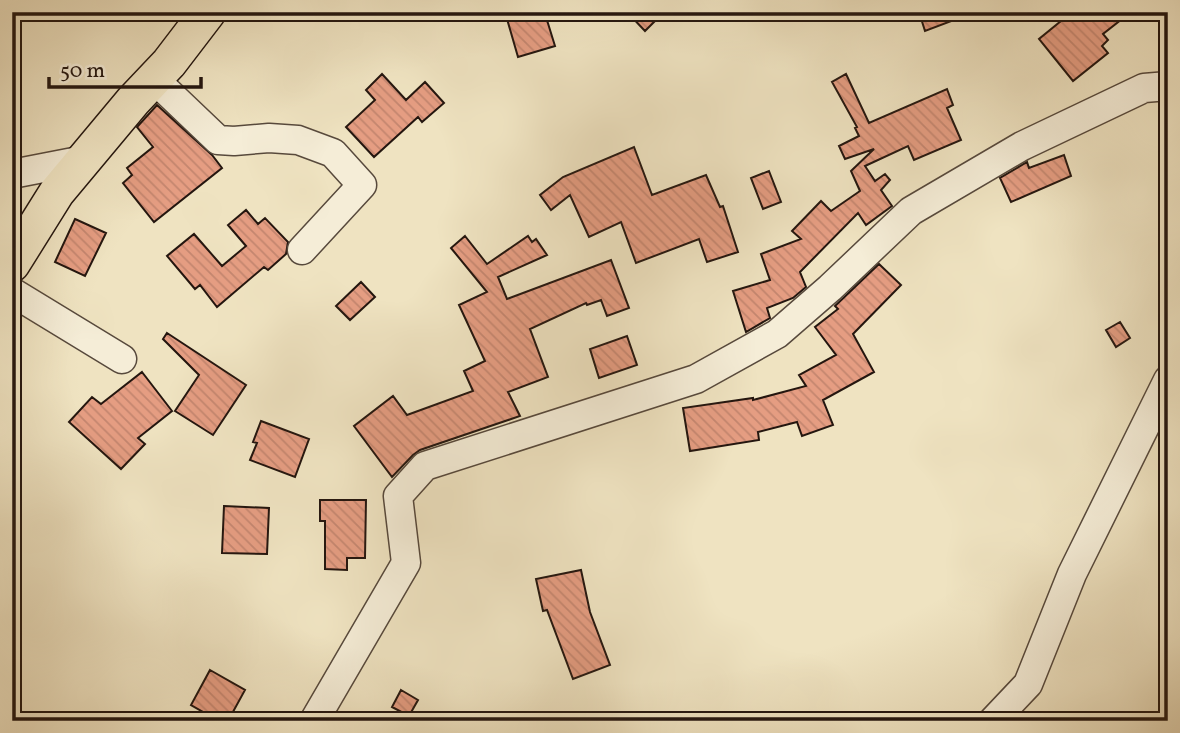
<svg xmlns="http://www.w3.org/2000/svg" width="1180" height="733" viewBox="0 0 1180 733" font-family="Vollkorn,serif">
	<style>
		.building { fill: url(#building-back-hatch); stroke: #24160f; stroke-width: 2 }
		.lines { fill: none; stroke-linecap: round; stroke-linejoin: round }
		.minor-casing { stroke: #57493c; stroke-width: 31 }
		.major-casing { stroke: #24160f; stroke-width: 38 }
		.minor { stroke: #f5edd7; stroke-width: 28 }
		.major { stroke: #efe3c1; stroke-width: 35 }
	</style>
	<defs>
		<pattern id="building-back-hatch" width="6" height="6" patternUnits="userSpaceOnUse" patternTransform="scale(1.75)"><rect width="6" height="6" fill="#e59d82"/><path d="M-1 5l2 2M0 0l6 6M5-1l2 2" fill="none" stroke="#c4866f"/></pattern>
	</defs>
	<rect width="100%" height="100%" fill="#efe3c1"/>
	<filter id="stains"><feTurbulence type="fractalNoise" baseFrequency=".00286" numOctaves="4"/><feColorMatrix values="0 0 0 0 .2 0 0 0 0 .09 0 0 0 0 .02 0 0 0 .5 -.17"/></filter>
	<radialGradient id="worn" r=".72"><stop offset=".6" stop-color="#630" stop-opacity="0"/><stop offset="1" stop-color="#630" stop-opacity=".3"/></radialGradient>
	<path class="building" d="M505,12H541L542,18L546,17L555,46L518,57Z
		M627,12H664L645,31Z
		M919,12H969L970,14L925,31Z
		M1072,12H1131L1103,34L1108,40L1102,46L1108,53L1073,81L1039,39Z
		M382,74L406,100L425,82L444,103L422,122L418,117L374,157L346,127L375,100L366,90Z
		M846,74L869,123L947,89L953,105L947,108L961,140L914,160L908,146L865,166L875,181L885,174L890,180L881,190L892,206L866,225L858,213L800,272L806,287L793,298L767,308L770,318L746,332L733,291L770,280L761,254L801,239L792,231L821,201L831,211L860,191L851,171L874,149L845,159L839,146L859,136L855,128L857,127L832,82Z
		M157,105L212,155L222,168L154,222L123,183L132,175L127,168L153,147L137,127Z
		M634,147L652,195L706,175L720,207L723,206L738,252L707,262L699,239L636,263L621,222L589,237L570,195L551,210L540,195L563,177Z
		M1064,155L1071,176L1011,202L1000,178L1027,162L1029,168Z
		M769,171L781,202L763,209L751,178Z
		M246,210L258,224L265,218L288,242L286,254L268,270L264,267L217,307L200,285L195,289L167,256L194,234L222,266L246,246L228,225Z
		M75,219L106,233L85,276L55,262Z
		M465,236L487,264L528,236L532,242L536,239L547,255L498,277L507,299L611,260L629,308L607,316L601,300L587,305L586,303L530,329L548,377L508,392L520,416L420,450L413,455L392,477L354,426L393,396L407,415L473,391L464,371L485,361L459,305L487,292L451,248Z
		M879,264L901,285L853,334L874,372L823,400L833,425L802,436L797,422L758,432L759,440L690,451L683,408L753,398V400L806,386L799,375L836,355L815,327L838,309L835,306Z
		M361,282L375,297L350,320L336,306Z
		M1120,322L1130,338L1116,347L1106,330Z
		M167,333L246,385L213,435L175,411L199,375L163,339Z
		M627,336L637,365L599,378L590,349Z
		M142,372L172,411L138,438L145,444L121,469L69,422L92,397L101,404Z
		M261,421L309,439L295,477L250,460L257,443L253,442Z
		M320,500H366L365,558H347V570L325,569V521H320Z
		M224,506L269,508L267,554L222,553Z
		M581,570L590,612L610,665L573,679L547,610L543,611L536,579Z
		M210,670L245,690L228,721H219L191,705Z
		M401,690L418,700L409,716L392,707Z"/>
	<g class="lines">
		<g class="minor-casing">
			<path id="minor" d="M154,79L218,140L234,141L269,138L298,140L333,153L362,185L302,250
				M12,174L84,160
				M12,292L122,359
				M314,721L406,563L398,496L425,466L696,379L777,334L830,288L911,211L1022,146L1144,88L1168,86
				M993,721L1028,684L1072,574L1168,380"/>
		</g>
		<g class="major-casing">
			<path id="major" d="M12,264L57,192L133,101L169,63L208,12"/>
		</g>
		<use href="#minor" class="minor"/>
		<use href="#major" class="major"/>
	</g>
	<rect width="1180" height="733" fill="none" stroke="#efe3c1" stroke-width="42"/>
	<rect x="14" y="14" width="1152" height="705" fill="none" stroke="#24160f" stroke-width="3.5"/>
	<rect x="21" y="21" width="1138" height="691" fill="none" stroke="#24160f" stroke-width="2"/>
	<path d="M49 77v10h152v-10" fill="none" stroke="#24160f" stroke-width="3.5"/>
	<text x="60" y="77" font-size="21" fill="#24160f" stroke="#f5edd7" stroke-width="5" paint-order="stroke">50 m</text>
	<rect width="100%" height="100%" filter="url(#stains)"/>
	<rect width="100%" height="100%" fill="url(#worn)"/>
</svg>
